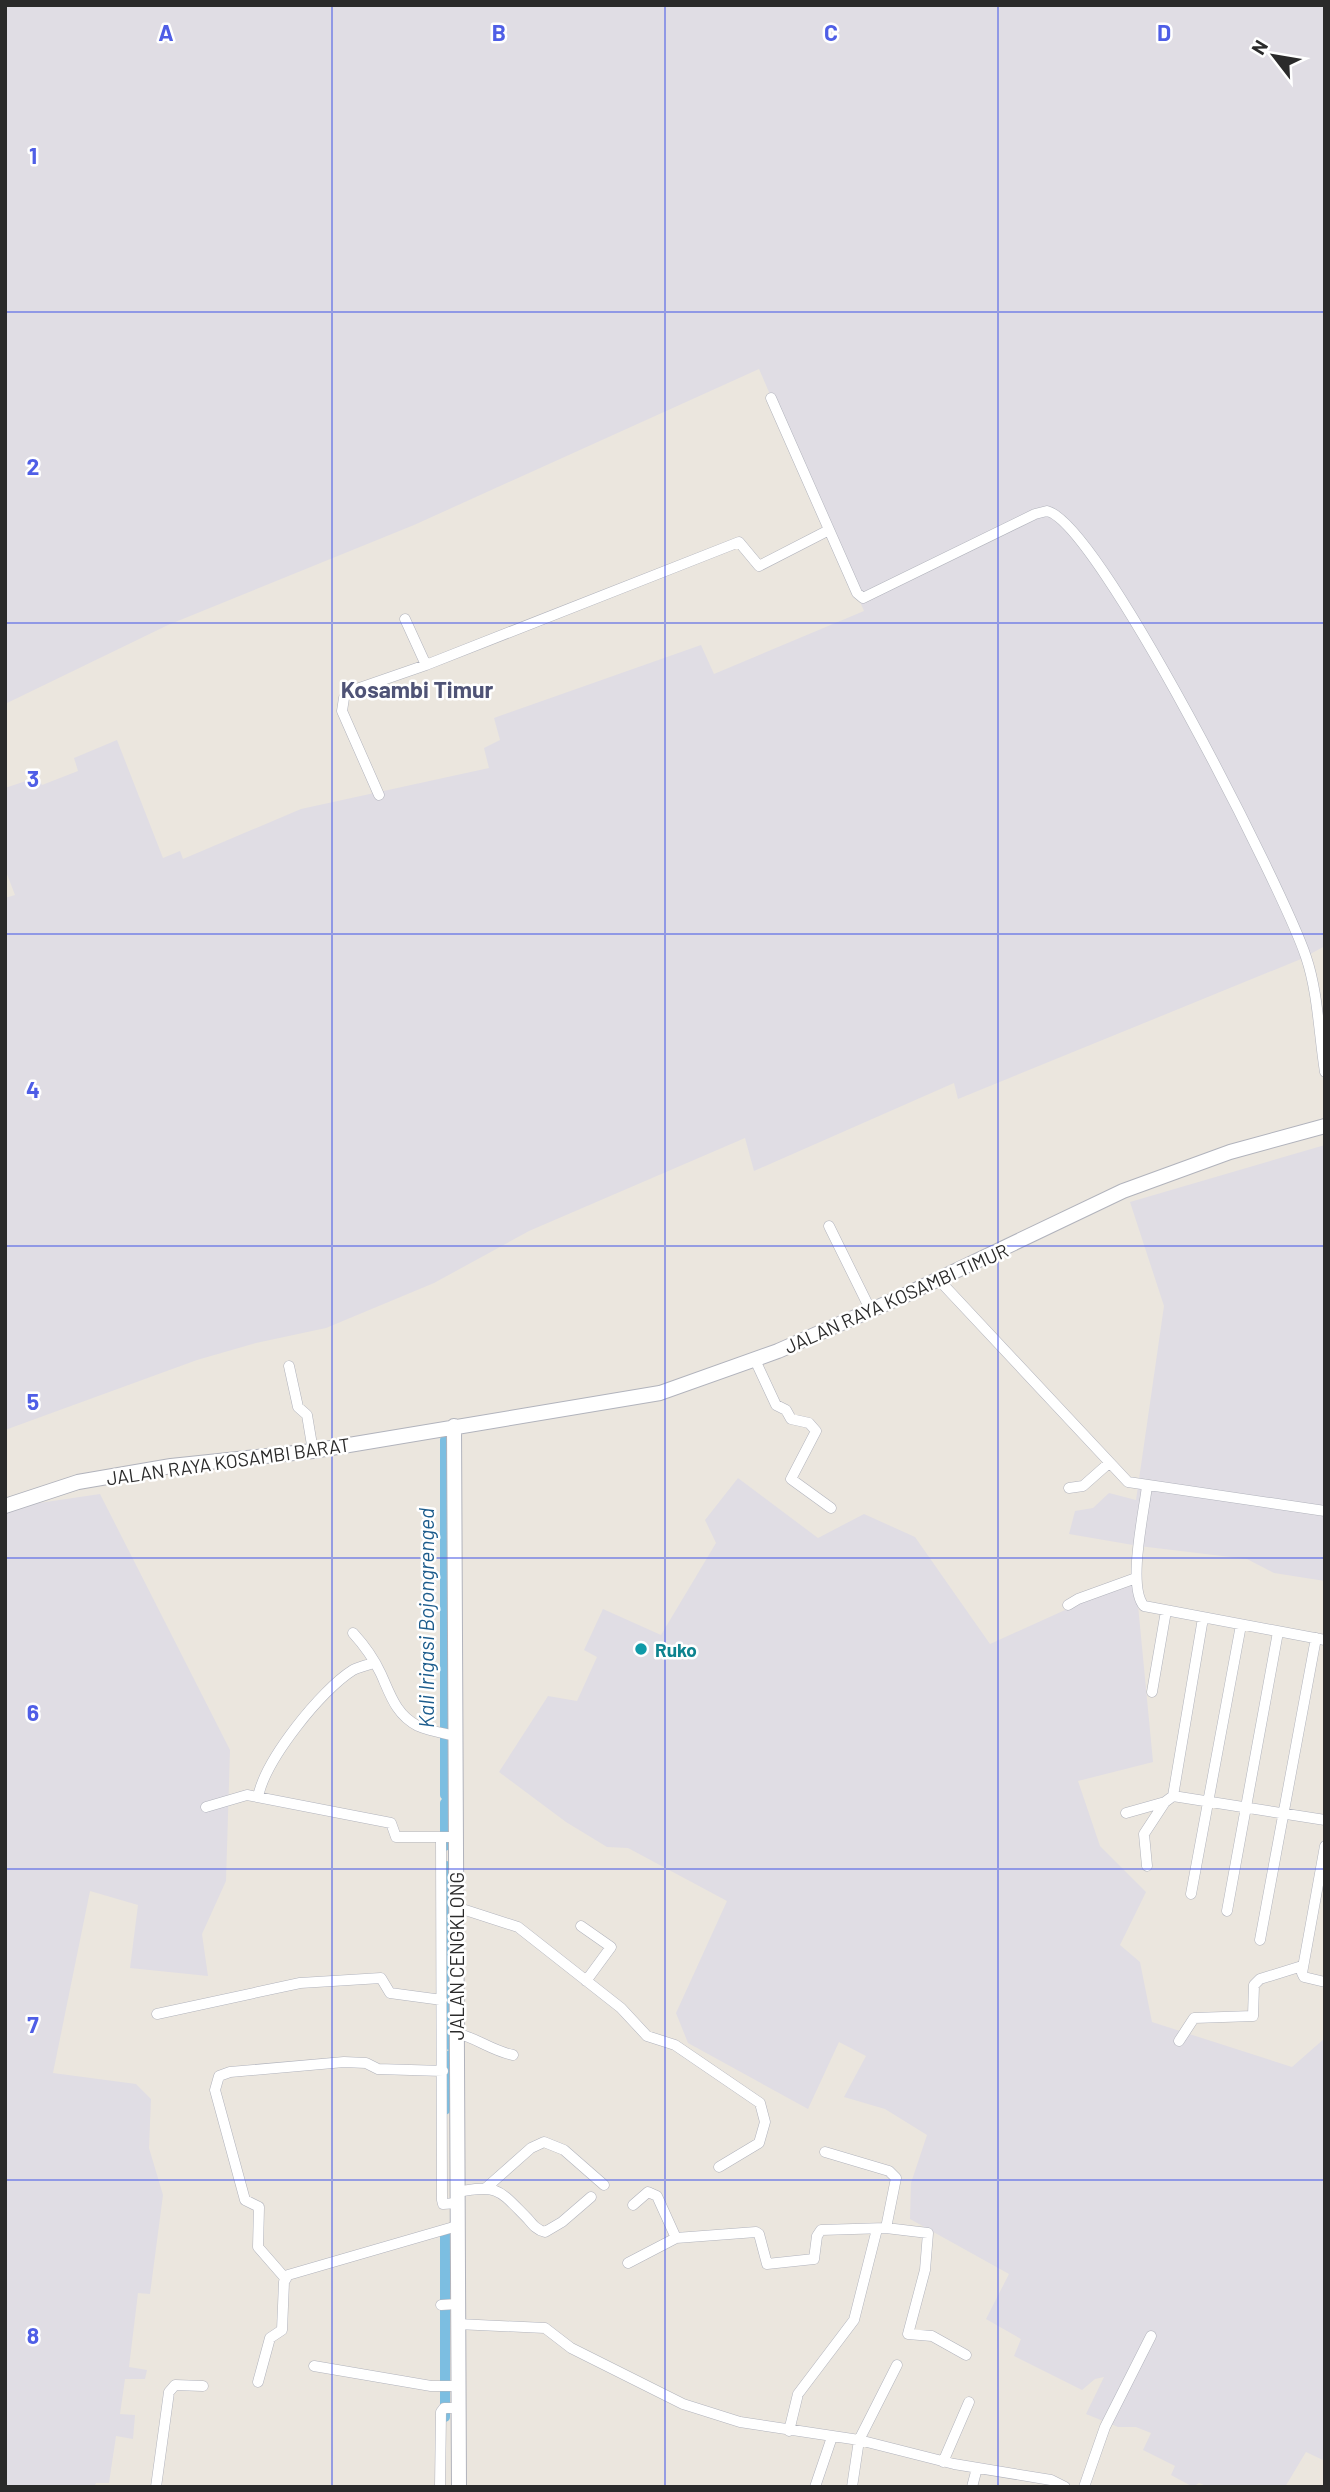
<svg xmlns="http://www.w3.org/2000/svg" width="1330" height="2492" viewBox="0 0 1330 2492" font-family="Barlow,sans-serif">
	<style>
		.industrial { fill: #e0dde4 }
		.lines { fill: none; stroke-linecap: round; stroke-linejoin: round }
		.canal { stroke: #7cbee1; stroke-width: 10 }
		.street-casing { stroke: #b1b3bc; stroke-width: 11 }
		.secondary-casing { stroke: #b1b3bc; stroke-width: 16 }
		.street { stroke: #fff; stroke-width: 10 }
		.secondary { stroke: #fff; stroke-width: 14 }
		.grid { fill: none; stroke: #4f5ee6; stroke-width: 2; stroke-opacity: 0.55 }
		.culture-dot { fill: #0f9aa8; stroke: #fff; stroke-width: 2.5 }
		.labels { text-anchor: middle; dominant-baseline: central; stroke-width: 5; stroke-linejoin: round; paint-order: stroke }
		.street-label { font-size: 19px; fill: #2a2a2a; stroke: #fff }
		.culture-label { font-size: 19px; font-weight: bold; fill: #0d838f; stroke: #fff; text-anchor: start }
		.water-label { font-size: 21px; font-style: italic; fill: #1c5c8c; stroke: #fff }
		.quarter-label { font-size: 23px; font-weight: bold; fill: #4f5376; stroke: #fff }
		.grid-label { font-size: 23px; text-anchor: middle; font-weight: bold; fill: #4f5ee6; stroke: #fff; stroke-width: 5; stroke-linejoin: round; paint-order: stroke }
	</style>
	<rect width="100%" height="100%" fill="#ebe6de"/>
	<path class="industrial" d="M5,5H1325V946L1301,959L958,1099L954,1083L754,1171L745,1138L529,1231L434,1283L326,1328L256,1343L197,1360L5,1430V898L15,895L5,869V788L38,777L42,785L78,771L74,758L117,740L163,858L180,851L183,859L301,809L489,768L484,748L500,740L494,718L701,645L714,674L864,611L759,369L414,525L168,625L5,704Z
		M1325,1145V1581L1274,1573L1247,1559L1139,1546L1069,1534L1075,1511L1093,1508L1109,1493L1136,1500L1164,1306L1130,1202Z
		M738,1478L818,1538L864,1514L915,1537L990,1644L1085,1601L1136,1584L1153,1762L1078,1781L1100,1846L1146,1892L1120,1945L1140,1962L1152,2022L1292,2067L1325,2038V2461L1306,2452L1285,2487H1209L1199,2483L1193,2487L1171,2475L1175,2466L1143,2450L1151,2433L1136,2427H1118L1086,2414L1104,2377L1095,2379L1082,2390L1014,2356L1021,2339L986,2319L1009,2274L910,2219L911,2183L927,2135L885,2109L844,2097L866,2056L839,2042L808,2109L688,2043L676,2013L727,1901L628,1848L607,1847L566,1822L499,1772L548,1696L577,1701L597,1657L584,1650L603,1609L661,1635L716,1543L705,1520Z
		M100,1494L230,1750L226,1881L202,1934L208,1976L130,1968L138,1905L90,1891L53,2073L136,2084L151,2099L149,2148L163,2195L150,2294L138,2293L129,2367L147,2370L145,2379H125L120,2414L135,2415L133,2439L116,2436L109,2483H96L94,2487H5V1508Z"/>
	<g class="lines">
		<path class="canal" d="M445,1795V1440
			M445,1803V1846
			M446,1866L449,2045
			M445,2110L450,2055
			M445,2301V2230
			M445,2417V2309"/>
		<g class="street-casing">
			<path id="street" d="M771,398L857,593L863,598L1035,514L1047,511C1099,523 1285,893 1306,957C1318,992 1319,1035 1325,1072
				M405,619L426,665
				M379,795L342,711L344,698L348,692L426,665L739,542L759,566L829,530
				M829,1226L871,1311
				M938,1279L1128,1482L1325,1511
				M755,1360L776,1405L786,1410L791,1419L809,1423L816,1431L791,1479L831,1508
				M289,1366L298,1407L307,1415L313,1451
				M1147,1486C1144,1512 1127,1587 1144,1606L1325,1640
				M1069,1488L1083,1486L1109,1463
				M1068,1605L1078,1599L1136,1578
				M353,1633C364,1645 374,1659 381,1674C390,1694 396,1715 418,1726C430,1731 443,1733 455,1736
				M1152,1692L1166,1611
				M1173,1796L1325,1820
				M258,1797C265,1760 321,1690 353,1670C359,1667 367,1665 374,1663
				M206,1807L247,1795L391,1823L396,1837H456
				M1126,1813L1165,1802L1173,1796L1203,1618
				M441,1837L442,2200L443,2204L457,2203
				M1325,1846L1302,1973L1304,1977L1325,1982
				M1147,1866L1144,1834L1165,1802
				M1191,1894L1241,1625
				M456,1907L518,1927L621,2008L647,2036L675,2045L760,2103L765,2122L759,2143L719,2167
				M1227,1911L1278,1632
				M581,1926L611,1947L586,1981
				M1260,1940L1316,1638
				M157,2014L300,1983L381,1978L390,1993L442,2000
				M456,2033C477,2038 492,2051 513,2055
				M1179,2041L1194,2018L1253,2016L1254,1985L1260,1979L1302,1966
				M825,2152L889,2171L896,2178L886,2228
				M487,2187L531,2148L544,2142L564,2150L604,2185
				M457,2192C499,2184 499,2190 528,2219C533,2225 537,2230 545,2232L562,2222L591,2197
				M633,2205L648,2192L657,2196L676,2238
				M628,2263L676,2238L756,2232L759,2234L767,2264L814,2259L817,2236L821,2230L886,2228L928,2233L925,2270L908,2334L932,2336L966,2355
				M285,2278L258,2247L259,2207L245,2200L215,2090L219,2076L230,2072L344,2062L366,2063L378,2069L443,2071
				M441,2305L457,2304
				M457,2324L545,2328L571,2348L683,2404L740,2422L859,2440L954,2464L1051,2480L1065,2487
				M314,2366L431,2386H458
				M258,2382L270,2338L282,2330L284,2282L288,2275L457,2226
				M789,2431L798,2394L854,2320L877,2229
				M943,2462L969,2402
				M156,2487L169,2392L175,2385L203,2386
				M440,2487L441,2412L444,2408H459
				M815,2487L832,2437
				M852,2487L859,2440L897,2365
				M972,2487L977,2468
				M1084,2487L1105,2427L1151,2336"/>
		</g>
		<g class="secondary-casing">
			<path id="secondary" d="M454,1426L459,2487
				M5,1506L78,1482L171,1466L313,1451L660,1393L778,1351L901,1297L1123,1191L1230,1152L1325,1126"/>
		</g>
		<use href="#street" class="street"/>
		<use href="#secondary" class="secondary"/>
	</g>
	<path class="grid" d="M332,5V2487M665,5V2487M998,5V2487M5,312H1325M5,623H1325M5,934H1325M5,1246H1325M5,1558H1325M5,1869H1325M5,2180H1325"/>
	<circle class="culture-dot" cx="641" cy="1649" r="7"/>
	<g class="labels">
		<g class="street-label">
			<text transform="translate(896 1298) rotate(-24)">JALAN RAYA KOSAMBI TIMUR</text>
			<text transform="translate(228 1461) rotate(-8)">JALAN RAYA KOSAMBI BARAT</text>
			<text transform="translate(456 1956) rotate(-90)">JALAN CENGKLONG</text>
		</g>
		<g class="culture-label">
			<text x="655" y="1649">Ruko</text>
		</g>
		<g class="water-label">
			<text transform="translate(425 1618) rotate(-90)">Kali Irigasi Bojongrenged</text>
		</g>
		<g class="quarter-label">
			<text x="417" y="689">Kosambi Timur</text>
		</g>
	</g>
	<g class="grid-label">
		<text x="166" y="41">A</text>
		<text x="499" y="41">B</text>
		<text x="831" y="41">C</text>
		<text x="1164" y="41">D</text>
		<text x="33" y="164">1</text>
		<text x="33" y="475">2</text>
		<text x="33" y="787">3</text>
		<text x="33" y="1098">4</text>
		<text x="33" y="1410">5</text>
		<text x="33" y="1721">6</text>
		<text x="33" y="2033">7</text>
		<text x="33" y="2344">8</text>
	</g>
	<rect width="1330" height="2492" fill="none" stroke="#2a2a2a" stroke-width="14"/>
	<g transform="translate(1274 56) rotate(301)" stroke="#ffffff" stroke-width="5" paint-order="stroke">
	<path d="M0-5L12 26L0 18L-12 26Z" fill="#2a2a2a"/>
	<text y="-10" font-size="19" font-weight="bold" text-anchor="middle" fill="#2a2a2a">N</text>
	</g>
</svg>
